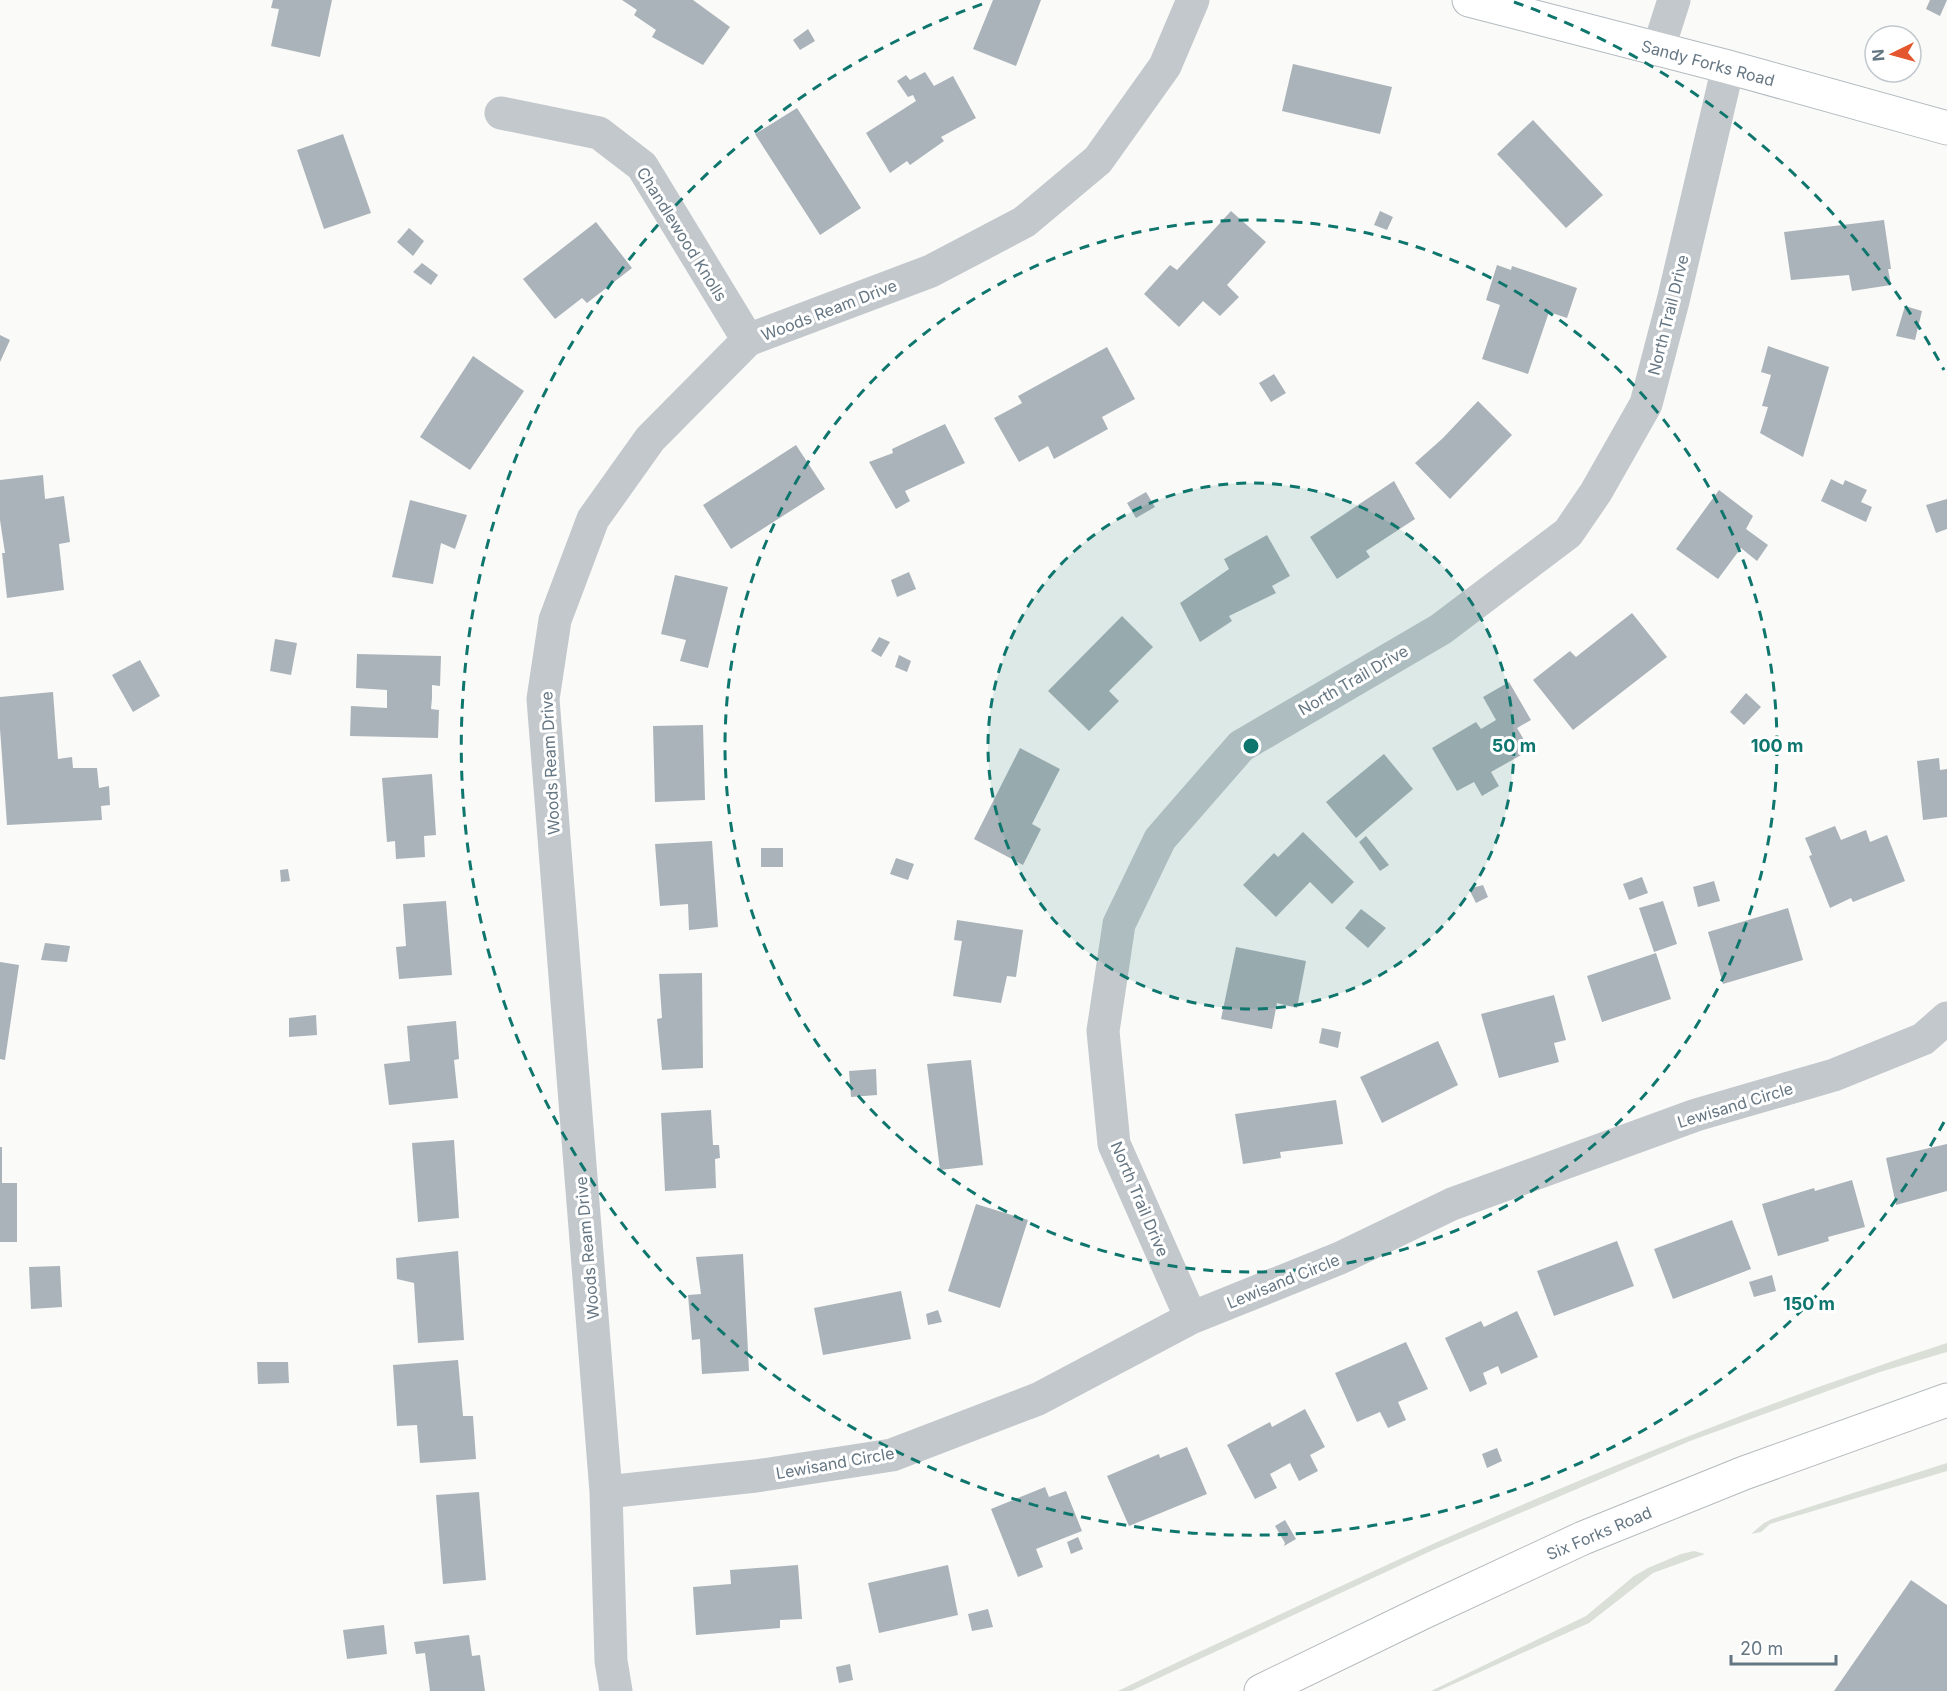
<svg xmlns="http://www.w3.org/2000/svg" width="1947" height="1691" viewBox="0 0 1947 1691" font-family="Inter,sans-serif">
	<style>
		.green { fill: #dadfd7 }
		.building { fill: #aab3b9 }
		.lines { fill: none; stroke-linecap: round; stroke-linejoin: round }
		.secondary-casing { stroke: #b3babf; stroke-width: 35 }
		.primary-casing { stroke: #b5babe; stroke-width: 35 }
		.street { stroke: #c3c8cc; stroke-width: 33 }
		.secondary { stroke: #fff; stroke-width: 33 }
		.primary { stroke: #fff; stroke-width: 33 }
		.ring { fill: none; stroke: #0f766e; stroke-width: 3; stroke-dasharray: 10 8 }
		.labels { text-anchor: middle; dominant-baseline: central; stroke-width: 6; stroke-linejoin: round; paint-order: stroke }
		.street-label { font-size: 16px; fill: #657683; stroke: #fff }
		.centre { fill: #0f766e; stroke: #fff; stroke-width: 3 }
		.ring-label { font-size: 18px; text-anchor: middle; font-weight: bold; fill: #0f766e; stroke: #fff; stroke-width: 6; stroke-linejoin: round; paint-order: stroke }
	</style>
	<rect width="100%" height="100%" fill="#fafaf8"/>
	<path class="green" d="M1947,1343V1352L1880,1372L1690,1441L1433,1550L1131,1691H1118C1182,1659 1247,1630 1311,1600C1518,1503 1729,1414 1947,1343Z
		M1947,1463V1471L1770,1524L1761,1532L1751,1534L1764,1523L1772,1519Z
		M1694,1551L1705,1554L1653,1573L1589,1623L1438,1691H1431L1586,1616L1634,1576L1648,1568L1681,1554Z"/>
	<path class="building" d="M273,0H332L320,57L271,46L279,9L271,8Z
		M622,0H693L730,27L703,65L652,37L656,30L634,15L637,10Z
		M993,0H1041L1016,66L973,49Z
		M1930,0H1947L1940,16L1926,9Z
		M808,29L815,41L800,50L793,40Z
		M1293,64L1392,87L1380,134L1282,111Z
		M925,72L934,86L953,76L976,118L941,137L944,141L910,165L907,161L890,173L866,133L916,101L913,95L908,97L897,81L906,75L910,80Z
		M797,108L861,208L820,235L755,134Z
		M1533,120L1603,195L1566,228L1497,154Z
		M343,134L371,213L324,229L297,150Z
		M1231,211L1266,242L1227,285L1239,297L1220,316L1203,301L1179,327L1144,294L1170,265L1177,270Z
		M1380,211L1393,217L1387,230L1374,225Z
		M1884,220L1891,269H1888L1891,285L1852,291L1849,275L1791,280L1784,232Z
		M596,222L632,268L587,303L582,298L555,319L523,279Z
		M409,228L424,241L413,256L397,242Z
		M422,263L438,275L431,285L413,272Z
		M1497,265L1511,270L1512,266L1577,288L1567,318L1549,312L1528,374L1482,359L1500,305L1486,300Z
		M1905,306L1922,311L1915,340L1896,336Z
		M0,335L10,340L0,362Z
		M1768,346L1829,367L1803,457L1760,433L1768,407L1762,406L1771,375L1761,372Z
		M1107,347L1135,399L1102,417L1108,429L1054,459L1048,446L1019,462L994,418L1022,403L1018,396Z
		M473,356L524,391L470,470L420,437Z
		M1274,374L1286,393L1271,402L1259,383Z
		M1478,401L1512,435L1450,499L1415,463L1443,438Z
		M945,424L965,463L905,491L910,501L896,509L869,462L893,453L892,449Z
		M796,445L825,489L731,549L703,505Z
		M43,475L45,499L64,496L70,542L59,544L64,590L7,598L2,553H5L0,520V480Z
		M1831,479L1843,485L1845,480L1867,490L1861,502L1872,507L1866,522L1821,501Z
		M1394,481L1415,519L1366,551L1370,557L1337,579L1310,537Z
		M1719,490L1753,516L1746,529L1768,545L1757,561L1741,548L1718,579L1676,549Z
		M1146,492L1155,507L1136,518L1127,503Z
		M1947,499V529L1936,533L1926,505Z
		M410,500L467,515L455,549L441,543L433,584L392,577Z
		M1267,535L1290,576L1272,586L1276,593L1229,616L1232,621L1200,642L1180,603L1229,569L1224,559Z
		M909,572L916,589L897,597L891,580Z
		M675,575L728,587L708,668L680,661L686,640L661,634Z
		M1632,613L1667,657L1573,730L1533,680L1570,651L1576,657Z
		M1122,616L1153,647L1109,691L1119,701L1089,731L1048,691Z
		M879,637L890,642L881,657L871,651Z
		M275,639L297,643L291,675L270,671Z
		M357,654L441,656L440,686L432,685V698L431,709L439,710L438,738L350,736L351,706L387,708V690L356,688Z
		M899,655L911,661L907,672L895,667Z
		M140,660L160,696L133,712L112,675Z
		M1509,682L1531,720L1517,728L1530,750L1491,772L1499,786L1482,796L1474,782L1457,791L1432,748L1476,722L1481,729L1496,720L1483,697Z
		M53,692L58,759L72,757L73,768H97L99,788L109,786L110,805L101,806L102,820L7,825L0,729V697Z
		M1746,693L1761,707L1744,725L1730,712Z
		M703,725L705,800L655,802L653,726Z
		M1020,748L1060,769L1032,824L1041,829L1023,865L974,839Z
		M1384,754L1413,789L1356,838L1326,802Z
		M1939,758L1940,770L1947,769V817L1923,820L1917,761Z
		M432,774L436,835L424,836L425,857L396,859L395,841L387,842L382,778Z
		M1835,826L1841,840L1866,830L1870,842L1887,835L1905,881L1853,902L1851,898L1830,908L1809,856L1812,855L1805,838Z
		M1303,832L1354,882L1332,904L1310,882L1276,917L1243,885L1274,853L1278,857Z
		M1366,836L1389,865L1380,871L1359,842Z
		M712,841L718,927L689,930L688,904L660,906L655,844Z
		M761,848H783V867H761Z
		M896,858L914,864L908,880L890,874Z
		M288,869L290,881L281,882L280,870Z
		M1642,877L1648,893L1629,900L1623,884Z
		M1714,881L1720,901L1698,907L1693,887Z
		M1483,885L1488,897L1476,903L1469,889Z
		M446,901L452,975L399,979L396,947L406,946L403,904Z
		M1663,901L1677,944L1654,952L1639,908Z
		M1788,908L1803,960L1723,984L1708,932Z
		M1361,909L1386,928L1368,948L1345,928Z
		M957,920L1023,930L1016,977L1007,976L1001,1003L953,996L962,941L954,940Z
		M45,943L70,946L67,962L41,960Z
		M1236,947L1306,961L1297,1008L1277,1003L1272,1029L1221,1019Z
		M1656,953L1671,999L1602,1022L1587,976Z
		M0,962L19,965L5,1060L0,1059Z
		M702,973L703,1068L662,1070L657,1019L662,1018L659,974Z
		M1554,995L1566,1040L1554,1043L1559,1062L1499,1078L1481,1014Z
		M316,1015L317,1035L289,1037V1018Z
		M456,1021L459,1059L454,1060L458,1098L389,1105L384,1064L410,1061L407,1026Z
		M1322,1028L1341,1032L1338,1048L1319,1043Z
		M1438,1041L1458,1085L1382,1123L1360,1077Z
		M971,1060L983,1165L940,1170L927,1064Z
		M876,1069L877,1095L851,1097L849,1071Z
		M1336,1100L1343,1144L1280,1152L1281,1158L1243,1164L1235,1114Z
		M711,1110L713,1145H719L720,1158L715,1159L716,1188L665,1191L661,1113Z
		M454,1140L459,1218L418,1222L412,1143Z
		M1947,1144V1191L1896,1205L1886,1158Z
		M0,1147H2V1183H17V1242H0Z
		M1852,1180L1865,1227L1828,1237L1829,1241L1778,1256L1762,1204L1814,1188L1815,1191Z
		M976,1204L1028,1220L1000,1308L948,1291Z
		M1732,1220L1751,1269L1673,1299L1654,1249Z
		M1617,1241L1634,1286L1554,1316L1537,1271Z
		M458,1251L464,1340L418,1343L414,1283L397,1279L396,1258Z
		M743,1254L749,1371L702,1374L700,1339L692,1340L688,1295L701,1294L696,1257Z
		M60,1266L62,1307L31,1309L29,1267Z
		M1772,1275L1776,1291L1754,1297L1749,1282Z
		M901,1291L911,1339L823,1355L814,1308Z
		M938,1310L942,1322L928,1325L926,1314Z
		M1517,1311L1538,1357L1501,1374L1498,1366L1483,1373L1487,1384L1470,1392L1445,1338L1481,1321L1484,1327Z
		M1406,1342L1428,1389L1398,1402L1406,1420L1388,1428L1380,1412L1357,1422L1335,1373Z
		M458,1360L463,1416H473L476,1459L420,1463L417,1425L397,1426L393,1365Z
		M257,1362H288L289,1383L258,1384Z
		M1305,1409L1325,1447L1310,1455L1318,1471L1299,1481L1290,1463L1270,1474L1277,1488L1255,1499L1227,1445L1270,1422L1272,1427Z
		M1187,1447L1207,1494L1129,1526L1107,1476L1159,1454L1160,1458Z
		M1497,1448L1502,1461L1487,1468L1482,1454Z
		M1045,1487L1049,1497L1066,1491L1082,1531L1036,1549L1043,1567L1018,1577L991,1509Z
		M479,1492L486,1580L443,1584L436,1495Z
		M1285,1520L1296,1539L1284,1546L1285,1543L1275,1526Z
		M1078,1537L1083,1549L1071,1554L1067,1542Z
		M798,1565L802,1619L780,1620V1628L696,1635L693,1587L731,1584L730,1570Z
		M948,1565L958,1615L879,1633L868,1583Z
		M1911,1580L1947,1605V1691H1834Z
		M988,1609L993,1627L972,1631L968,1614Z
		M384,1625L387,1654L347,1659L343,1630Z
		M469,1635L472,1656L480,1655L485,1691H430L425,1653L416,1654L414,1642Z
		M850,1664L853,1680L839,1683L836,1667Z"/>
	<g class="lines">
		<g class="secondary-casing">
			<path id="secondary" d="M1469,0L1728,67L1947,128"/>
		</g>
		<g class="primary-casing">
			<path id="primary" d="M1261,1691L1424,1612L1583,1538L1744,1473L1947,1400"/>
		</g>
		<path class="street" d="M1658,50L1674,0
			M501,113L599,133L642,166L748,340
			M1191,1318L1114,1144L1103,1031L1119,924L1160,839L1241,746L1441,629L1568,533L1596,492L1646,404L1673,301L1728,67
			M606,1492L756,1476L892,1455L1038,1399L1191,1318L1340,1258L1452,1204L1696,1115L1834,1075L1923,1039L1947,1018
			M616,1691L611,1661L606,1492L543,699L555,620L593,519L650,439L748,340L931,271L1024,222L1098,160L1165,66L1193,0"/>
		<use href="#secondary" class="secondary"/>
		<use href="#primary" class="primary"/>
	</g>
	<circle cx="1251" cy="746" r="263" fill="#0f766e" fill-opacity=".12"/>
	<g class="ring">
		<circle cx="1251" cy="746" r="263"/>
		<circle cx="1251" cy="746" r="526"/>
		<path d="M1944 1122A789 789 0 1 1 988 2M1514 2A789 789 0 0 1 1944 370"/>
	</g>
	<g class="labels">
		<g class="street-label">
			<text transform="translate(1708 63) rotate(15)">Sandy Forks Road</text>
			<text transform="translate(682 234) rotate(58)">Chandlewood Knolls</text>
			<text transform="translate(829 310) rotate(-21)">Woods Ream Drive</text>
			<text transform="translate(1668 315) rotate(-76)">North Trail Drive</text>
			<text transform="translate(1353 680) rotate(-30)">North Trail Drive</text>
			<text transform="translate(550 763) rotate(-93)">Woods Ream Drive</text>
			<text transform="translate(1735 1105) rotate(-17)">Lewisand Circle</text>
			<text transform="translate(1140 1199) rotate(67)">North Trail Drive</text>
			<text transform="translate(587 1248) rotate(-95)">Woods Ream Drive</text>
			<text transform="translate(1283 1281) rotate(-22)">Lewisand Circle</text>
			<text transform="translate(835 1463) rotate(-10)">Lewisand Circle</text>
			<text transform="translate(1599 1533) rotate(-23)">Six Forks Road</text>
		</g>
	</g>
	<circle cx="1251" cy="746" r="9" class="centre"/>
	<g class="ring-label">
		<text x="1514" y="752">50 m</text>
		<text x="1777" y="752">100 m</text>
		<text x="1809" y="1310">150 m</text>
	</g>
	<g transform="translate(1893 54) rotate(265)"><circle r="28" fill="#ffffff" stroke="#c1c8cd" stroke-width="1.5"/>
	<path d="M0-4.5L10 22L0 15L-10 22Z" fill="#e4572e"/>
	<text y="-9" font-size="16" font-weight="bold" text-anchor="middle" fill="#657683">N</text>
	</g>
	<path d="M1731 1655v9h105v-9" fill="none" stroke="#657683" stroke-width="3"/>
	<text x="1740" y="1655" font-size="18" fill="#657683" stroke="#ffffff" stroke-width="4.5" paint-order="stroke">20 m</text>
</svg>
